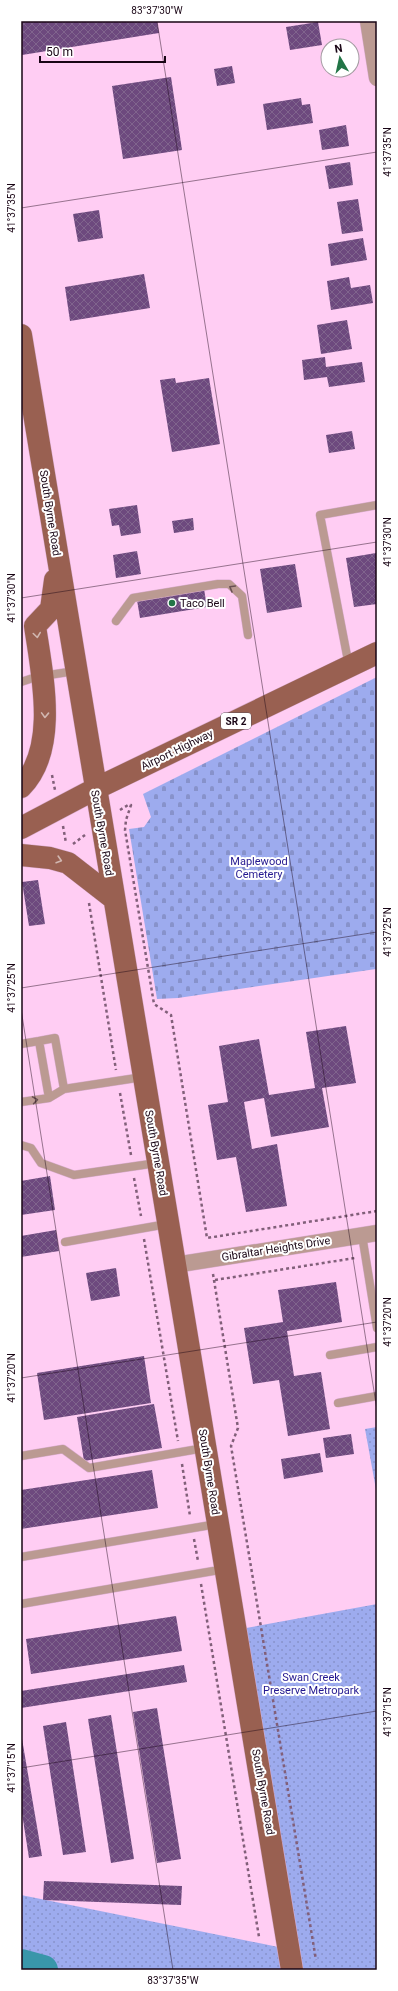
<svg xmlns="http://www.w3.org/2000/svg" width="398" height="1991" viewBox="0 0 398 1991" font-family="Roboto,sans-serif">
	<style>
		.cemetery { fill: url(#cemetery-stones) }
		.park { fill: url(#park-dots) }
		.lines { fill: none; stroke-linecap: round; stroke-linejoin: round }
		.river { stroke: #3996aa; stroke-width: 30 }
		.building { fill: url(#building-cross-hatch) }
		.lane-casing { stroke: #daadcf; stroke-width: 9 }
		.street-casing { stroke: #daadcf; stroke-width: 17 }
		.primary-casing { stroke: #daadcf; stroke-width: 23 }
		.path { stroke: #815f79; stroke-width: 2.5; stroke-dasharray: 3 3; stroke-linecap: butt }
		.lane { stroke: #bb9a92; stroke-width: 8 }
		.street { stroke: #bb9a92; stroke-width: 16 }
		.primary { stroke: #996051; stroke-width: 22 }
		.oneway { stroke: #6a5054 }
		.oneway2 { stroke: #d1b7b1 }
		.ticks { fill: none; stroke: #190515; stroke-width: 1; stroke-opacity: 0.45 }
		.poi-dot { fill: #227547; stroke: #fff; stroke-width: 1.5 }
		.labels { text-anchor: middle; dominant-baseline: central; stroke-width: 4; stroke-linejoin: round; paint-order: stroke }
		.shield { fill: #fff; stroke: #5e505b; stroke-width: 1 }
		.shield-label { font-size: 10px; font-weight: bold; fill: #190515 }
		.street-label { font-size: 11px; fill: #190515; stroke: #fff }
		.poi-label { font-size: 11px; fill: #190515; stroke: #fff; text-anchor: start }
		.park-label { font-size: 11px; fill: #23178f; stroke: #fff }
		.neatline { fill: none; stroke: #190515; stroke-width: 1.5 }
		.ticks-label { font-size: 10px; text-anchor: middle; fill: #190515 }
	</style>
	<defs>
		<pattern id="cemetery-stones" width="16" height="16" patternUnits="userSpaceOnUse"><rect width="16" height="16" fill="#9dabee"/><path d="M2 7V4a2 2 0 0 1 4 0v3zM10 15v-3a2 2 0 0 1 4 0v3z" fill="#8792cb"/></pattern>
		<pattern id="park-dots" width="8" height="8" patternUnits="userSpaceOnUse"><rect width="8" height="8" fill="#9dabee"/><path d="M2 2h.1M6 6h.1" fill="none" stroke="#8792cb" stroke-width="1.8" stroke-linecap="round"/></pattern>
		<pattern id="building-cross-hatch" width="8" height="8" patternUnits="userSpaceOnUse"><rect width="8" height="8" fill="#6d497e"/><path d="M0 0l8 8M0 8l8-8" fill="none" stroke="#80648d"/></pattern>
	</defs>
	<rect width="100%" height="100%" fill="#ffcdf3"/>
	<path class="cemetery" d="M377,677L376,969L178,998L157,999L129,829L144,827L151,817L143,794Z"/>
	<path class="park" d="M377,1427V1495L365,1429Z
		M377,1604V1970H21V1895L288,1949L235,1630Z"/>
	<g class="lines">
		<path class="river" d="M21,1964L43,1970"/>
	</g>
	<path class="building" d="M21,21H157L159,33L22,55Z
		M318,22L322,45L290,50L286,27Z
		M232,66L235,83L217,86L214,69Z
		M171,77L182,150L123,159L112,86Z
		M301,98L302,105L310,104L313,123L267,130L263,104Z
		M346,125L349,146L322,150L319,130Z
		M350,162L353,185L329,189L325,166Z
		M358,199L363,231L342,234L337,202Z
		M99,210L103,238L78,242L73,214Z
		M363,238L367,260L331,266L328,244Z
		M144,274L150,308L70,321L65,287Z
		M349,277L351,288L370,285L373,303L331,310L327,281Z
		M347,320L352,349L321,354L317,325Z
		M325,357L326,367L362,362L365,382L329,387L327,377L304,380L302,360Z
		M175,378L176,383L209,378L220,444L172,452L160,380Z
		M352,431L355,449L329,453L326,435Z
		M137,505L141,533L121,536L119,525L112,526L109,509Z
		M193,518L194,530L174,533L172,521Z
		M137,551L141,574L116,578L113,555Z
		M376,553L377,604L354,607L346,558Z
		M295,564L302,607L267,613L260,569Z
		M204,589L207,607L140,618L137,600Z
		M38,880L45,924L29,926L22,882Z
		M346,1026L356,1083L322,1088L329,1127L271,1137L264,1098L244,1102L252,1149L277,1144L287,1206L246,1212L236,1157L217,1160L208,1105L228,1102L219,1046L259,1039L269,1095L315,1088L306,1032Z
		M50,1176L55,1210L21,1215V1181Z
		M56,1230L59,1251L21,1257V1236Z
		M116,1268L120,1296L91,1301L86,1273Z
		M336,1282L342,1322L287,1331L294,1376L321,1372L330,1429L288,1436L279,1380L253,1384L244,1328L283,1322L278,1290Z
		M144,1356L151,1403L44,1420L37,1373Z
		M154,1404L162,1448L84,1461L77,1417Z
		M351,1434L354,1454L326,1458L323,1438Z
		M320,1453L323,1472L284,1479L281,1459Z
		M152,1470L158,1508L21,1529V1490Z
		M176,1616L182,1651L31,1674L26,1639Z
		M184,1665L187,1682L21,1708V1691Z
		M157,1708L181,1859L157,1863L133,1712Z
		M111,1715L134,1859L111,1863L88,1719Z
		M66,1722L86,1852L63,1855L43,1726Z
		M21,1733L42,1856L29,1858L21,1807Z
		M44,1881L182,1886L181,1905L43,1900Z"/>
	<g class="lines">
		<g class="lane-casing">
			<path id="lane" d="M116,621L133,598L218,584H229L242,596L248,635
				M349,666L320,515L377,505
				M21,682L36,677L75,671
				M21,1044L39,1041
				M49,1098L39,1041L55,1038L64,1089L143,1077
				M21,1102L49,1098L64,1089
				M21,1145L31,1148L41,1163L74,1175L157,1163
				M362,1235L377,1328
				M65,1242L167,1224
				M330,1355L377,1347
				M338,1403L377,1396
				M21,1456L63,1449L89,1468L204,1448
				M21,1557L217,1524
				M21,1604L225,1569"/>
		</g>
		<g class="street-casing">
			<path id="street" d="M368,21L377,78
				M175,1265L377,1233"/>
		</g>
		<g class="primary-casing">
			<path id="primary" d="M21,335L292,1970
				M21,787C59,749 42,674 35,626L51,609L55,580
				M21,828L95,789L377,653
				M21,855L50,858L68,863L113,898"/>
		</g>
		<path class="path" d="M52,775L55,790
			M120,810L128,805H131L126,820L125,830L154,1004L171,1015L207,1238L377,1211
			M63,826L66,843
			M73,844L85,835
			M89,903L116,1070
			M120,1093L131,1155
			M134,1178L141,1216
			M144,1239L178,1441
			M213,1274L238,1428L231,1446L316,1960
			M215,1280L355,1258
			M182,1464L190,1516
			M194,1539L198,1561
			M201,1584L259,1937"/>
		<use href="#lane" class="lane"/>
		<use href="#street" class="street"/>
		<use href="#primary" class="primary"/>
	</g>
	<defs><path id="oneway-chevron" d="M-2-3.5L2.5 0L-2 3.5" fill="none" stroke-width="1.6" stroke-linecap="round" stroke-linejoin="round"/></defs>
	<g class="oneway">
		<use href="#oneway-chevron" transform="translate(232 588) rotate(-150)"/>
		<use href="#oneway-chevron" transform="translate(35 1100) rotate(-9)"/>
	</g>
	<g class="oneway2">
		<use href="#oneway-chevron" transform="translate(37 635) rotate(82)"/>
		<use href="#oneway-chevron" transform="translate(45 715) rotate(92)"/>
		<use href="#oneway-chevron" transform="translate(59 860) rotate(17)"/>
	</g>
	<path class="ticks" d="M157,21L377,1410M21,208L377,152M21,598L377,542M21,988L377,932M21,1009L173,1970M21,1378L377,1322M21,1768L377,1711"/>
	<circle class="poi-dot" cx="172" cy="603" r="4"/>
	<g class="labels">
		<rect class="shield" x="221" y="713" width="30" height="16" rx="3"/>
		<g class="shield-label">
			<text x="236" y="721">SR 2</text>
		</g>
		<g class="street-label">
			<text transform="translate(50 513) rotate(81)">South Byrne Road</text>
			<text transform="translate(177 750) rotate(-26)">Airport Highway</text>
			<text transform="translate(102 833) rotate(80)">South Byrne Road</text>
			<text transform="translate(156 1153) rotate(80)">South Byrne Road</text>
			<text transform="translate(276 1249) rotate(-9)">Gibraltar Heights Drive</text>
			<text transform="translate(209 1472) rotate(81)">South Byrne Road</text>
			<text transform="translate(263 1792) rotate(80)">South Byrne Road</text>
		</g>
		<g class="poi-label">
			<text x="180" y="603">Taco Bell</text>
		</g>
		<g class="park-label">
			<text x="259" y="861">Maplewood<tspan x="259" dy="13">Cemetery</tspan></text>
			<text x="311" y="1677">Swan Creek<tspan x="311" dy="13">Preserve Metropark</tspan></text>
		</g>
	</g>
	<rect width="398" height="1991" fill="none" stroke="#ffffff" stroke-width="44"/>
	<g transform="translate(340 58) rotate(351)"><circle r="19" fill="#ffffff" stroke="#a39ba1"/>
	<path d="M0-3L7 15L0 10L-7 15Z" fill="#227547"/>
	<text y="-6" font-size="11" font-weight="bold" text-anchor="middle" fill="#190515">N</text>
	</g>
	<path d="M40 56v6h125v-6" fill="none" stroke="#190515" stroke-width="2"/>
	<text x="46" y="56" font-size="12" fill="#190515" stroke="#ffffff" stroke-width="3" paint-order="stroke">50 m</text>
	<rect x="22" y="22" width="354" height="1947" class="neatline"/>
	<g class="ticks-label">
		<text x="157" y="14">83°37'30"W</text>
		<text transform="translate(387 152) rotate(-90)" y="4">41°37'35"N</text>
		<text transform="translate(11 208) rotate(-90)" y="4">41°37'35"N</text>
		<text transform="translate(387 542) rotate(-90)" y="4">41°37'30"N</text>
		<text transform="translate(11 598) rotate(-90)" y="4">41°37'30"N</text>
		<text transform="translate(387 932) rotate(-90)" y="4">41°37'25"N</text>
		<text transform="translate(11 988) rotate(-90)" y="4">41°37'25"N</text>
		<text transform="translate(387 1322) rotate(-90)" y="4">41°37'20"N</text>
		<text transform="translate(11 1378) rotate(-90)" y="4">41°37'20"N</text>
		<text transform="translate(387 1712) rotate(-90)" y="4">41°37'15"N</text>
		<text transform="translate(11 1768) rotate(-90)" y="4">41°37'15"N</text>
		<text x="173" y="1984">83°37'35"W</text>
	</g>
</svg>
